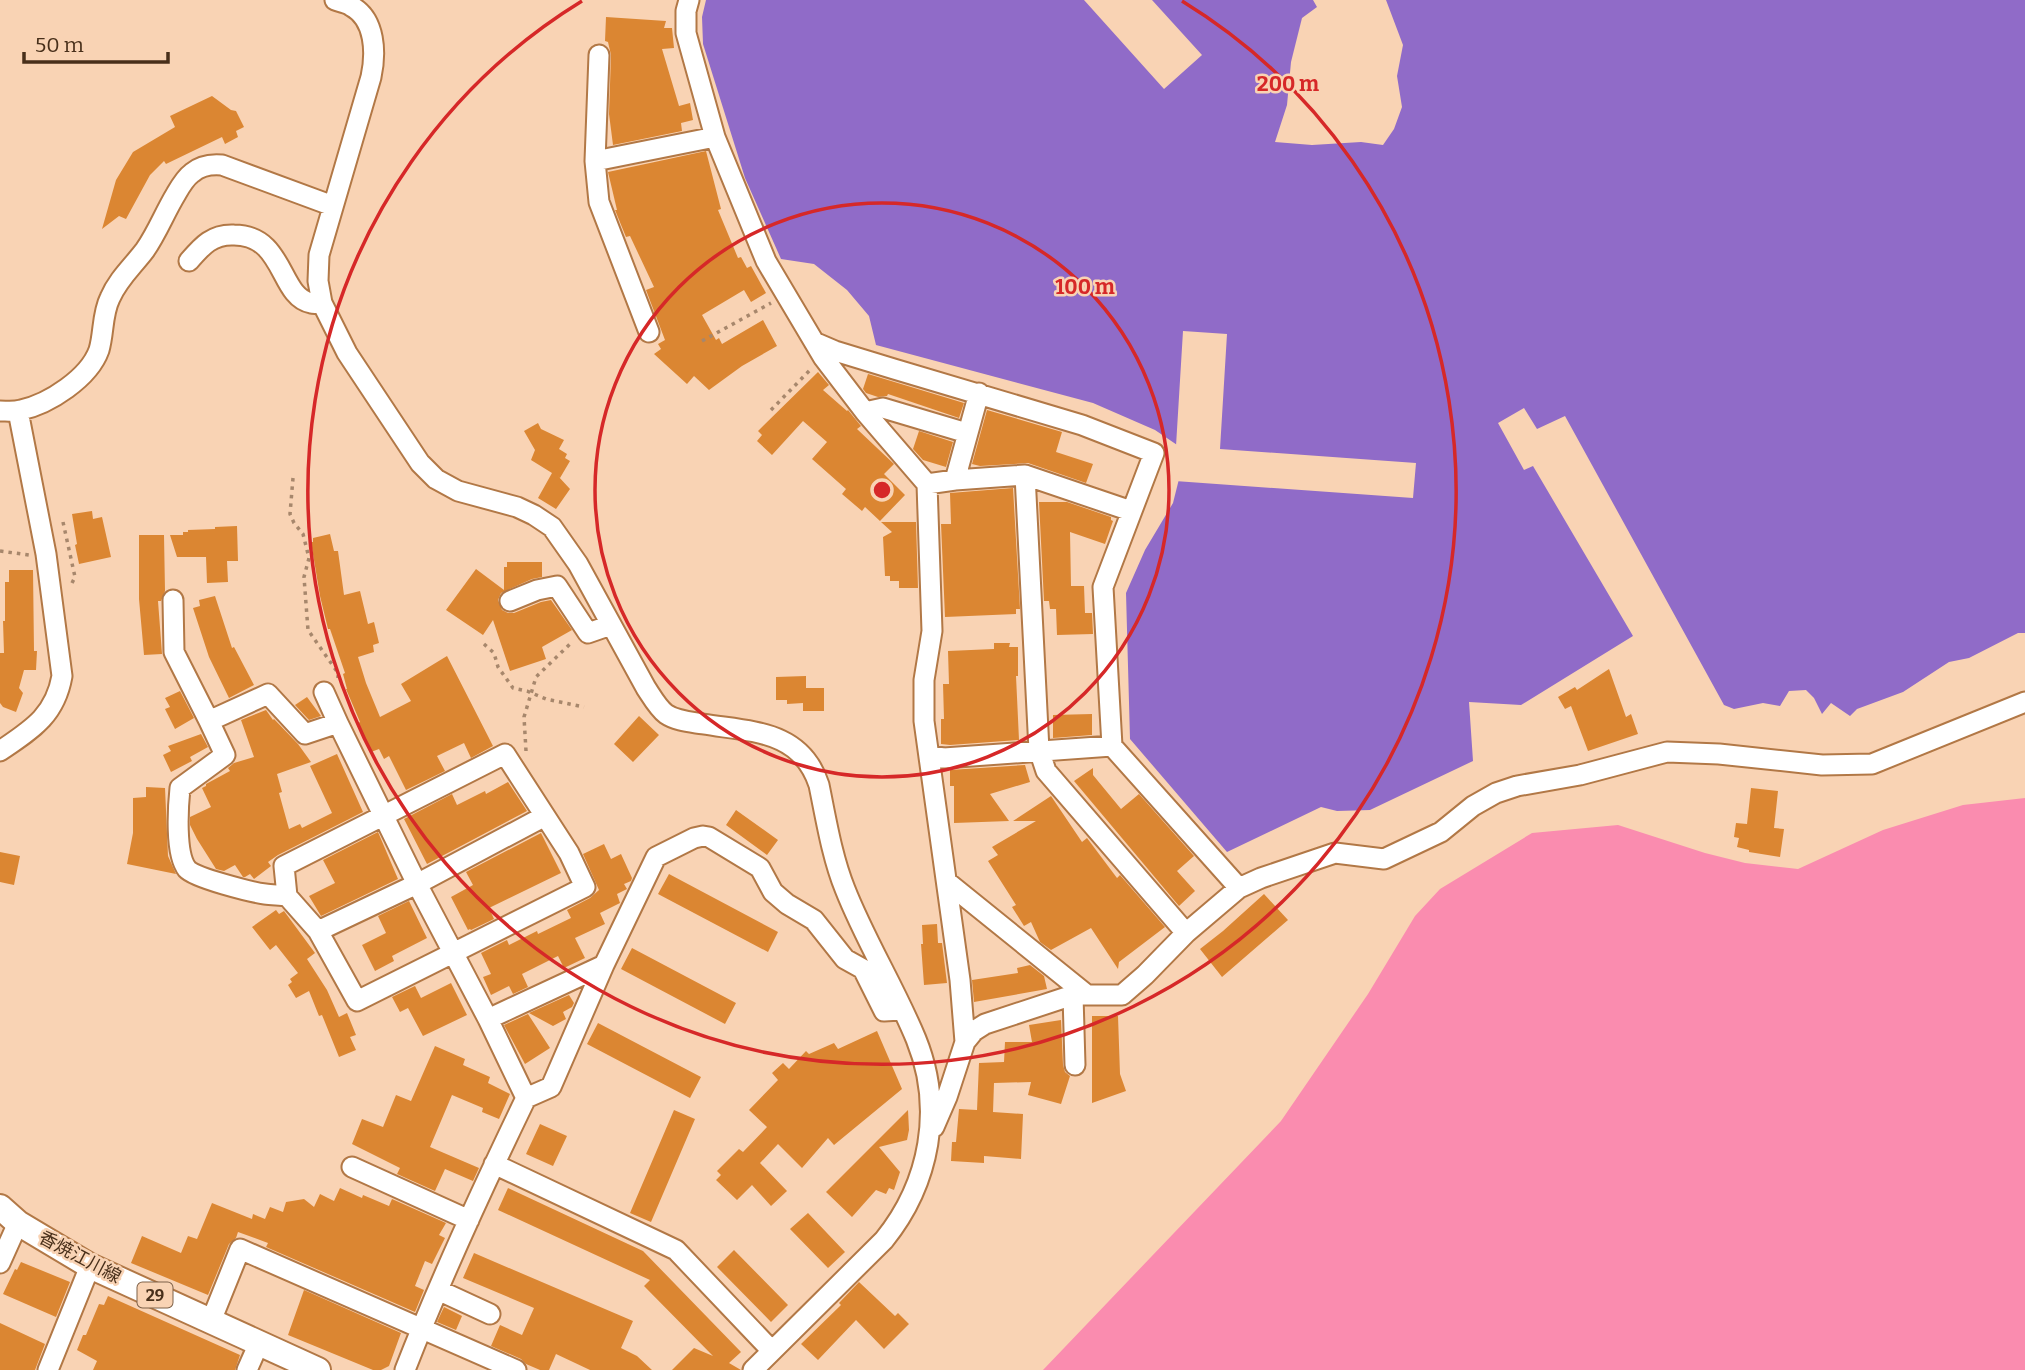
<svg xmlns="http://www.w3.org/2000/svg" width="2025" height="1370" viewBox="0 0 2025 1370" font-family="Bitter,'Noto Sans JP',serif">
	<style>
		.green { fill: #fa8caf }
		.water { fill: #906bc8 }
		.pier { fill: #f9d3b4 }
		.building { fill: #db8632 }
		.lines { fill: none; stroke-linecap: round; stroke-linejoin: round }
		.minor-casing { stroke: #b27846; stroke-width: 23 }
		.major-casing { stroke: #b27846; stroke-width: 28 }
		.path { stroke: #a7876c; stroke-width: 3.5; stroke-dasharray: 3.5 5; stroke-linecap: butt }
		.minor { stroke: #fff; stroke-width: 19 }
		.major { stroke: #fff; stroke-width: 24 }
		.ring { fill: none; stroke: #d62828; stroke-width: 3.5 }
		.labels { text-anchor: middle; dominant-baseline: central; stroke-width: 5; stroke-linejoin: round; paint-order: stroke }
		.shield { fill: #f9d3b4; stroke: #7d6048; stroke-width: 2 }
		.shield-label { font-size: 16px; font-weight: bold; fill: #482f1a }
		.street-label { font-size: 18px; fill: #482f1a; stroke: #f9d3b4 }
		.centre { fill: #d62828; stroke: #f9d3b4; stroke-width: 3.5 }
		.ring-label { font-size: 21px; text-anchor: middle; font-weight: bold; fill: #d62828; stroke: #f9d3b4; stroke-width: 5; stroke-linejoin: round; paint-order: stroke }
	</style>
	<rect width="100%" height="100%" fill="#f9d3b4"/>
	<path class="green" d="M2025,798V1370H1043L1281,1121L1368,994L1415,916L1440,889L1532,833L1618,825L1705,853L1745,863L1798,869L1883,830L1963,805Z"/>
	<path class="water" d="M706,0H1313L1317,7L1302,18L1291,62L1287,105L1275,142L1312,145L1361,142L1383,145L1394,129L1402,107L1397,76L1403,45L1386,0H2025V633H2018L1969,658L1949,662L1903,692L1857,709L1850,716L1831,703L1822,714L1814,698L1806,690L1789,691L1780,706L1763,703L1734,709L1724,705L1565,416L1537,429L1524,408L1498,423L1524,470L1533,466L1633,636L1521,705L1469,702L1473,761L1370,810L1337,811L1321,807L1227,852L1130,739L1126,593L1145,550L1173,503L1186,451L1155,430L1093,403L876,345L869,316L847,290L814,264L781,259L745,178L703,44L702,17Z"/>
	<path class="pier" d="M1084,0H1152L1202,55L1164,89Z
		M1183,331L1227,334L1220,449L1416,463L1413,498L1175,481L1182,453L1173,446H1176Z"/>
	<path class="building" d="M606,17L666,21L664,28H672L674,48L662,49L679,106L690,103L693,120L681,123L682,131L613,145L609,114L611,55L608,42L605,41Z
		M212,96L231,110L236,111L244,127L236,131L238,137L225,144L222,137L166,164L164,161L150,175L126,219L119,216L102,229L116,180L133,152L175,127L170,116Z
		M706,151L721,209L718,210L738,258L741,257L747,268L751,266L766,293L751,302L744,290L702,315L716,340L719,338L722,344L763,320L777,346L742,366L709,390L694,376L687,384L654,354L661,349L658,344L665,340L646,290L654,287L630,236L626,237L615,210H617L608,172Z
		M818,372L829,385L823,390L847,411L848,410L861,426L857,429L894,464L884,474L905,495L880,521L865,507L862,511L842,494L846,489L812,459L827,442L803,421L772,455L757,441L762,435L758,431Z
		M868,374L964,403L959,418L888,394L887,396L878,397L866,393L863,389Z
		M987,410L1062,432L1056,452L1093,464L1086,483L1028,463L980,466L972,464Z
		M538,423L541,429L564,440L559,449L567,454L565,458L570,461L560,478L558,476L570,489L556,509L538,498L552,473L531,460L535,450L524,431Z
		M919,431L953,442L946,467L923,460L913,449Z
		M1013,488L1020,609H1016V614L945,617L941,524H951L950,493Z
		M1039,502H1067L1111,517V520L1113,521L1105,544L1070,532L1071,586H1084L1085,613H1092L1093,634L1057,635L1056,609H1050L1049,601H1044Z
		M92,511L93,519L102,517L111,557L79,564L75,545L77,544L72,514Z
		M881,522H916L918,588H899V581H890V576H885L883,537L892,532Z
		M237,526L238,561H227L228,582L207,583L206,557H177L170,535H183V532H188V530L215,529V527Z
		M330,534L334,551H338L344,595L360,591L368,624L374,622L379,643L373,645L374,652L358,657L366,683L380,717L411,701L401,684L447,656L493,746L471,758L464,743L437,756L445,771L406,790L389,756L384,759L379,749L371,752L357,724L360,722L346,689H347L343,674L345,673L330,629H328L320,596L311,542H313V538Z
		M139,535H164L165,591L161,601H158L162,654L144,655L139,599Z
		M507,562H542V577L532,579L501,593L498,600L502,610L508,613H514L541,602L551,600L572,630L542,647L546,659L510,671L493,620L483,635L446,610L476,569L504,590V567H507Z
		M9,570H33L34,651H37L36,670H24L19,688L23,693L16,712L3,707L0,703V653H4L3,621H5V582H9Z
		M215,596L232,648L234,647L254,685L229,698L209,657L193,608L200,606L199,600Z
		M994,643H1010L1009,647H1018V676H1016L1019,740L950,745L941,744V719H944L943,684H949L948,651L994,649Z
		M1609,669L1626,717L1631,714L1638,734L1588,751L1571,706L1565,709L1558,697L1575,687L1577,690Z
		M806,676V688H824V711H803V703L787,704V700H776V677Z
		M180,691L194,718L175,729L165,709L170,707L165,698Z
		M307,697L321,716L309,720L295,705Z
		M266,710L273,720L274,719L298,744L311,762L277,774L282,792L279,793L289,829L300,824L302,828L332,813L310,766L337,754L363,812L278,855L268,862L271,866L254,879L250,874L245,877H243L235,865L224,871L216,869L197,839L190,825V817L211,807L202,788L206,786V784L230,771L228,768L234,763L254,757L241,720Z
		M1092,714V735L1053,738V715Z
		M639,716L659,735L633,762L614,744Z
		M201,734L208,747L190,757L192,761L171,772L163,755L171,751L168,746Z
		M1025,765L1030,782L990,794L1009,821L954,823V786H950V770Z
		M1093,768V775L1121,809L1139,794L1194,856L1177,871L1195,891L1179,906L1074,781Z
		M508,782L527,811L427,864L404,819L452,794L457,805L485,791L486,794Z
		M146,787L165,788L168,856L176,874L127,864L133,833V798L146,797Z
		M1751,788L1778,791L1774,828L1784,829L1780,857L1749,852V850L1737,847L1739,838L1734,837L1736,823L1747,824Z
		M1051,796L1082,842L1087,838L1117,878L1120,875L1165,927L1119,962L1118,969L1091,928L1051,950L1040,942L1031,922L1024,926L1012,907L1016,905L988,861L998,855L992,847L1036,821H1013Z
		M736,810L778,840L767,855L726,825Z
		M378,832L398,879L321,916L309,896L335,883L323,860Z
		M541,833L561,873L489,908L494,919L471,930L470,929L468,930L451,897L473,885L466,872Z
		M604,844L611,859L621,854L632,878L631,881L624,884L627,889L617,894L620,903L600,913L605,924L575,938L585,958L564,968L558,956L522,974L528,987L513,994L509,986L491,995L483,977L491,974L481,953L507,940L509,945L537,931L538,934L571,918L567,910L590,898L599,890L583,854Z
		M0,852L20,856L14,885L0,882Z
		M669,874L778,932L768,952L658,894Z
		M1264,894L1288,920L1222,977L1200,949L1223,931Z
		M409,901L427,938L392,956L394,961L375,971L362,945L386,933L378,916Z
		M276,910L279,914L284,911L315,953L307,959L327,990L339,1017L347,1013L356,1035L350,1037L356,1050L339,1057L322,1015L319,1016L309,991L296,998L288,985L292,982L290,979L298,973L276,945L270,950L252,927Z
		M937,924L938,943H942L947,983L924,985L921,944H923L922,925Z
		M632,948L736,1003L725,1024L621,969Z
		M1030,965L1044,976L1047,989L974,1002L972,980L1018,973L1017,968Z
		M451,983L467,1015L423,1036L408,1008L400,1012L392,997L415,986L421,998Z
		M569,995L574,1003L572,1007L563,1012L566,1019L553,1026L529,1013Z
		M528,1014L550,1048L525,1064L504,1025Z
		M1092,1016H1118L1120,1074L1126,1091L1092,1103Z
		M1061,1020L1063,1065L1065,1072L1070,1076L1061,1104L1028,1095L1031,1082L994,1083L993,1112L1023,1114L1021,1159L984,1156V1163L951,1161L952,1142H956L959,1109L977,1110L979,1063L1004,1062L1005,1042H1032L1029,1025Z
		M598,1023L701,1077L690,1098L587,1044Z
		M877,1031L902,1089L834,1145L828,1138L802,1168L778,1144L760,1163L787,1191L771,1206L752,1185L737,1200L716,1180L721,1175L717,1171L739,1149L743,1152L767,1127L749,1110L778,1080L772,1073L783,1063L789,1069L806,1051L809,1054L834,1043L838,1049Z
		M435,1046L465,1059L463,1065L490,1077L488,1083L510,1094L499,1119L482,1112L483,1108L452,1095L430,1147L479,1168L473,1181L445,1169L435,1191L397,1174L400,1168L352,1144L362,1119L383,1127L396,1095L411,1101Z
		M674,1110L695,1119L651,1222L630,1213Z
		M908,1110L909,1130L907,1140L879,1147L900,1172L894,1190L889,1188L886,1194L876,1190L852,1217L826,1192Z
		M540,1124L567,1136L553,1166L526,1154Z
		M340,1188L362,1198L363,1195L389,1206L392,1199L446,1223L439,1235L445,1238L432,1264L425,1261L415,1286L424,1290L415,1312L266,1247L268,1243L238,1232L236,1238L229,1244L208,1295L131,1263L142,1236L181,1253L188,1236L197,1239L212,1203L252,1219L253,1214L265,1219L270,1207L283,1212L286,1202L304,1199L314,1207L320,1194L334,1201Z
		M508,1188L643,1251L741,1352L729,1363L741,1370H672L694,1348L713,1356L644,1286L650,1280L498,1210Z
		M808,1213L845,1252L828,1268L790,1229Z
		M734,1250L788,1305L771,1322L717,1267Z
		M474,1253L633,1321L621,1348L637,1356L652,1370H590L556,1354L549,1370H540L526,1364L521,1359L491,1346L500,1325L522,1335L534,1308L463,1278Z
		M21,1262L70,1282L56,1317L3,1294L15,1269L17,1270Z
		M859,1282L895,1316L898,1313L909,1324L884,1349L856,1320L818,1360L801,1344L841,1305L839,1303Z
		M304,1290L401,1333L389,1366L381,1370H373L288,1335Z
		M108,1296L240,1355L235,1370H93L97,1361L77,1350L83,1335H86L99,1304L104,1305Z
		M444,1307L462,1316L456,1330L437,1322Z
		M0,1323L45,1344L35,1370H0Z"/>
	<g class="lines">
		<g class="minor-casing">
			<path id="minor" d="M335,0C340,2 347,3 351,6C376,19 376,54 371,77L319,255L318,281L322,303L347,353L420,463L436,479L458,491L517,507L534,515L552,527L578,564L646,688C652,697 658,708 666,714C676,721 691,722 703,724C752,732 801,730 819,785C826,819 832,857 845,889C865,940 895,988 916,1039C944,1108 930,1183 884,1240L753,1370
				M689,0L686,11V33L715,137L766,261L823,357L865,412L927,484L932,631L924,680V721L960,980L965,1042
				M595,161L599,55
				M189,261C202,246 212,234 234,235C285,235 279,297 311,303C315,304 318,303 322,303
				M649,332L599,202L595,161L715,137
				M814,342L835,351L894,369L1082,425L1154,453L1103,587L1112,746L1239,888
				M0,411C7,411 14,412 21,410C49,404 89,378 99,350C104,333 102,314 110,298C118,279 133,266 145,250C157,233 165,212 176,194C180,187 185,178 192,173C200,166 211,164 222,165L333,206
				M865,412L883,408L967,433
				M1025,475L1039,750L1046,771L1186,933
				M955,480L979,393
				M927,484L955,480L1025,475L1131,511
				M173,600L174,652L209,721
				M510,601L537,590L557,586L588,633L611,625
				M324,692L338,723
				M0,751C31,730 55,716 62,676L46,554L18,411
				M505,754L569,853L585,887L357,1001L318,931L287,896L284,866Z
				M930,756L944,758L1112,746
				M947,882L1087,995
				M287,896C280,895 272,895 265,894C251,892 195,878 187,869C175,854 178,807 180,788L225,755L209,721L268,694L305,734L338,723L417,884L488,1019L526,1098
				M318,931L417,884L545,816
				M1073,995L1075,1065
				M488,1019L604,965
				M934,1127L947,1097L965,1042L974,1031L985,1024L1073,995H1122L1145,975L1186,933L1239,888L1261,878L1335,853L1384,859L1441,832L1473,806L1496,793L1517,786L1580,775L1667,752L1719,754L1822,765L1872,764L2025,702
				M494,1164L676,1250L772,1351
				M352,1167L469,1220
				M0,1263L18,1223
				M438,1290L490,1314
				M211,1321L240,1249L516,1370
				M48,1370L90,1266
				M247,1370L259,1343
				M405,1370C441,1277 483,1187 526,1098L551,1087L604,965L656,857L694,838L703,836L709,837L760,868L773,892L787,904L814,920L845,959L863,969L884,1011L901,1010"/>
		</g>
		<g class="major-casing">
			<path id="major" d="M0,1207L18,1223L90,1266L318,1370"/>
		</g>
		<path class="path" d="M702,341L771,303
			M771,410L811,369
			M293,478L290,514L294,523L303,534L309,558L304,577L308,630L338,673V678
			M63,522L75,577L71,585
			M0,551L29,555
			M484,644L494,653L498,667L513,688L527,691L546,699L584,707
			M526,751L524,717L536,677L572,642"/>
		<use href="#minor" class="minor"/>
		<use href="#major" class="major"/>
	</g>
	<g class="ring">
		<circle cx="882" cy="490" r="287"/>
		<path d="M1182 1A574 574 0 1 1 582 1"/>
	</g>
	<g class="labels">
		<rect class="shield" x="137.5" y="1282.5" width="35" height="25" rx="5"/>
		<g class="shield-label">
			<text x="155" y="1295">29</text>
		</g>
		<g class="street-label">
			<text transform="translate(80 1257) rotate(28)">香焼江川線</text>
		</g>
	</g>
	<circle cx="882" cy="490" r="10" class="centre"/>
	<g class="ring-label">
		<text x="1288" y="91">200 m</text>
		<text x="1085" y="294">100 m</text>
	</g>
	<path d="M24 52v10h144v-10" fill="none" stroke="#482f1a" stroke-width="3.5"/>
	<text x="35" y="52" font-size="21" fill="#482f1a" stroke="#f9d3b4" stroke-width="5" paint-order="stroke">50 m</text>
</svg>
